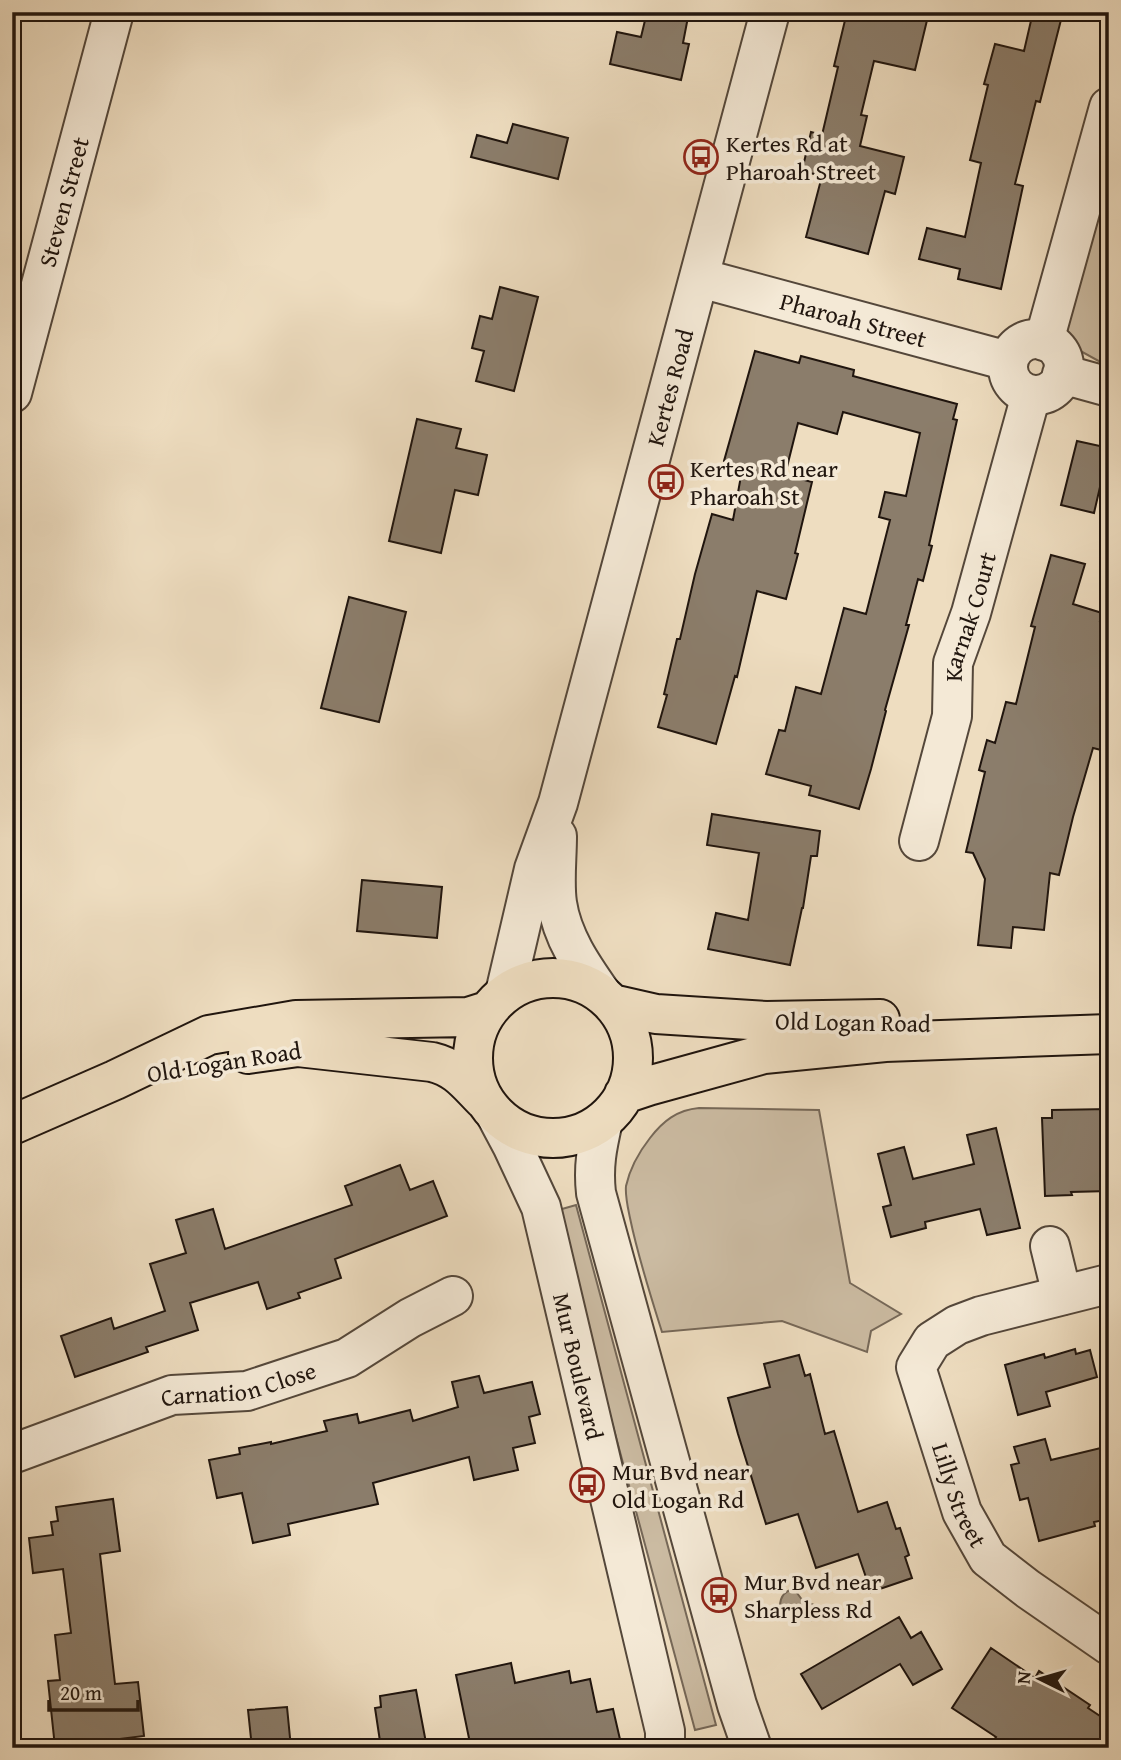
<svg xmlns="http://www.w3.org/2000/svg" width="1121" height="1760" viewBox="0 0 1121 1760" font-family="'Gentium Book Plus',serif">
	<style>
		.green { fill: #cbbba2; stroke: #766858; stroke-width: 2 }
		.water { fill: #a89983; stroke: #726454; stroke-width: 2 }
		.building { fill: #8b7d6b; stroke: #20150e; stroke-width: 2 }
		.lines { fill: none; stroke-linecap: round; stroke-linejoin: round }
		.minor-casing { stroke: #54473a; stroke-width: 42 }
		.major-casing { stroke: #20150e; stroke-width: 42 }
		.minor { stroke: #f4e9d6; stroke-width: 38 }
		.major { stroke: #eeddc0; stroke-width: 38 }
		.labels { text-anchor: middle; dominant-baseline: central; stroke-width: 7; stroke-linejoin: round; paint-order: stroke }
		.poi-label { font-size: 24px; fill: #20150e; stroke: #f4e9d6; text-anchor: start }
		.street-label { font-size: 24px; fill: #20150e; stroke: #f4e9d6 }
	</style>
	<rect width="100%" height="100%" fill="#eeddc0"/>
	<filter id="stains"><feTurbulence type="fractalNoise" baseFrequency=".00286" numOctaves="4"/><feColorMatrix values="0 0 0 0 .2 0 0 0 0 .09 0 0 0 0 .02 0 0 0 .5 -.17"/></filter>
	<radialGradient id="worn" r=".72"><stop offset=".6" stop-color="#630" stop-opacity="0"/><stop offset="1" stop-color="#630" stop-opacity=".3"/></radialGradient>
	<path class="green" d="M1109,168V365L1104,364L1075,348L1063,324Z
		M699,1108L819,1110L850,1283L901,1314L871,1331L867,1352L782,1321L662,1332C650,1294 638,1257 630,1218C628,1208 625,1196 626,1186C630,1168 639,1152 650,1138C663,1121 677,1110 699,1108Z
		M576,1205L716,1725L695,1730L555,1211Z"/>
	<path class="water" d="M794,1589L803,1601L817,1606L811,1620L787,1611H781C778,1600 783,1591 794,1589Z"/>
	<path class="building" d="M647,12H668L688,17L683,43L689,44L681,80L610,64L617,32L641,37Z
		M847,12H929L915,70L874,61L861,115L867,116L860,146L904,157L895,194L885,191L868,254L806,237L822,176L802,171L811,132L822,135L838,67L834,66Z
		M1033,12H1063L1040,102L1036,101L1015,184L1023,186L1001,289L958,279L960,269L919,259L927,228L965,237L981,163L970,160L988,85L984,84L995,44L1024,51Z
		M513,124L568,138L558,179L471,157L477,135L507,143Z
		M500,287L538,297L514,391L476,381L484,351L472,348L480,316L492,319Z
		M755,351L799,363L801,356L854,370L853,376L957,404L953,419L957,420L929,545L932,546L923,581L918,579L906,625H909L885,710L886,711L871,769L859,809L809,795L811,786L766,774L779,730L785,731L796,687L821,694L844,608L866,614L890,520L879,517L885,492L906,496L920,433L843,412L837,434L798,423L785,475L812,482L795,553L798,554L786,599L757,591L737,677L735,676L716,744L658,727L667,695L664,694L677,639H680L695,574L712,514L733,520L741,476L724,461Z
		M417,419L461,429L456,448L487,455L478,495L455,490L441,553L389,541Z
		M1077,441L1109,448L1094,513L1061,505Z
		M1051,555L1085,564L1073,604L1102,613L1100,621L1109,622V752L1093,748L1073,817L1059,875L1050,873L1044,930L1013,927L1011,948L978,945L985,879L973,853L966,852L985,772L979,770L987,740L995,743L1006,702L1016,704L1035,627L1031,626Z
		M349,597L406,612L379,722L321,708Z
		M712,814L820,831L817,856H811L803,908H802L790,965L708,949L716,913L748,920L759,853L707,845Z
		M362,880L442,887L437,938L357,931Z
		M1109,1109V1191L1071,1192L1072,1195L1045,1196L1042,1118H1052V1110Z
		M996,1128L1020,1228L987,1235L980,1209L925,1222L926,1228L891,1237L883,1207L891,1205L878,1154L904,1147L913,1179L974,1164L967,1135Z
		M400,1165L410,1190L433,1181L447,1216L335,1259L341,1278L298,1293L300,1298L267,1309L258,1282L190,1303L198,1330L146,1347L148,1352L75,1377L61,1336L111,1318L114,1329L165,1311L150,1264L186,1253L176,1220L213,1209L225,1249L352,1205L345,1186Z
		M1075,1349L1076,1354L1090,1350L1097,1377L1046,1392L1050,1406L1018,1415L1005,1365L1044,1354L1045,1358Z
		M799,1355L805,1376L810,1374L825,1434L834,1431L858,1512L887,1502L896,1529L900,1528L909,1555L905,1557L912,1578L871,1592L858,1554L816,1568L798,1514L766,1524L738,1434L728,1398L770,1387L764,1364Z
		M479,1376L484,1393L532,1382L540,1414L529,1417L535,1443L513,1448L518,1470L474,1480L469,1457L373,1483L378,1504L288,1524L290,1535L253,1543L242,1493L217,1498L209,1460L240,1454L239,1448L271,1442V1444L327,1431L324,1421L357,1414L359,1423L410,1410L413,1421L458,1407L452,1382Z
		M1045,1439L1051,1460L1109,1446V1519L1094,1522L1095,1526L1039,1541L1028,1498L1020,1500L1011,1465L1019,1463L1014,1447Z
		M113,1499L120,1551L100,1554L115,1684L138,1682L144,1736L55,1747L48,1681L60,1680L55,1635L71,1633L63,1569L33,1573L29,1538L53,1535L51,1522L58,1521L56,1507Z
		M899,1617L911,1638L921,1632L942,1669L913,1685L900,1664L822,1709L801,1674Z
		M991,1648L1035,1678L1039,1671L1090,1705L1088,1708L1109,1722V1748H989L996,1737L952,1708Z
		M511,1663L515,1683L569,1671L571,1683L590,1679L597,1712L613,1709L622,1748H471L456,1675Z
		M416,1690L427,1748H381L375,1708L381,1707L380,1696Z
		M287,1707L291,1748H252L248,1710Z"/>
	<g class="lines">
		<g class="minor-casing">
			<g id="minor">
				<path id="s1" d="M700,278L1008,361"/>
				<circle cx="1036" cy="367" r="28"/>
				<path d="M1044,341L1109,107"/>
				<path d="M1062,374L1109,387"/>
				<path id="s2" d="M12,393L114,12"/>
				<path d="M557,836C557,858 554,882 557,903C562,937 582,966 601,993"/>
				<path id="s3" d="M919,841L952,716L953,663L971,613L1031,395"/>
				<path id="s4" d="M505,993L534,869L558,803L770,12"/>
				<path id="s5" d="M496,1115L512,1145L541,1207L665,1731V1748"/>
				<path d="M603,1121C597,1147 593,1166 596,1193L737,1705L752,1748"/>
				<path d="M1050,1246L1062,1295"/>
				<path id="s6" d="M1108,1284L981,1316L957,1325L932,1341L916,1367L962,1512L988,1558L1028,1589L1109,1645"/>
				<path id="s7" d="M12,1454L172,1395L247,1391L347,1358L410,1318L453,1296"/>
			</g>
		</g>
		<g class="major-casing">
			<path id="major" d="M473 1058a80 80 0 1 1 160 0a80 80 0 1 1-160 0Z
				M612,1004L656,1014L766,1021L880,1019
				M248,1054L298,1047L432,1062C457,1068 467,1083 484,1100
				M624,1094L648,1086L764,1054L885,1042L1109,1034
				M12,1125L115,1080L209,1035L296,1020L468,1017L487,1011"/>
		</g>
		<use href="#minor" class="minor"/>
		<use href="#major" class="major"/>
	</g>
	<defs>
		<g id="bus-ring" transform="scale(1.75)"><circle r="9.5" fill="#f4e9d6" stroke="#8f2418" stroke-width="1.5"/><path d="M-5-6H5V4H4V6H2V4H-2V6H-4V4H-5ZM-3.5-4V0h7V-4ZM-3.5 1.2v1.5H-2V1.2ZM2 1.2v1.5H3.5V1.2Z" fill="#8f2418"/></g>
	</defs>
	<g fill-rule="evenodd">
		<use href="#bus-ring" x="701" y="157"/>
		<use href="#bus-ring" x="666" y="482"/>
		<use href="#bus-ring" x="587" y="1485"/>
		<use href="#bus-ring" x="719" y="1595"/>
	</g>
	<g class="labels">
		<g class="poi-label">
			<text x="726" y="143">Kertes Rd at<tspan x="726" dy="28">Pharoah Street</tspan></text>
			<text x="690" y="468">Kertes Rd near<tspan x="690" dy="28">Pharoah St</tspan></text>
			<text x="612" y="1471">Mur Bvd near<tspan x="612" dy="28">Old Logan Rd</tspan></text>
			<text x="744" y="1581">Mur Bvd near<tspan x="744" dy="28">Sharpless Rd</tspan></text>
		</g>
		<g class="street-label">
			<text stroke="none"><textPath href="#s2" startOffset="198">Steven Street</textPath></text>
			<text stroke="none"><textPath href="#s1" startOffset="159">Pharoah Street</textPath></text>
			<text stroke="none"><textPath href="#s4" startOffset="628">Kertes Road</textPath></text>
			<text stroke="none"><textPath href="#s3" startOffset="231">Karnak Court</textPath></text>
			<text transform="translate(853 1022) rotate(1)">Old Logan Road</text>
			<text transform="translate(224 1062) rotate(-9)">Old Logan Road</text>
			<text stroke="none"><textPath href="#s5" startOffset="266">Mur Boulevard</textPath></text>
			<text stroke="none"><textPath href="#s7" startOffset="238">Carnation Close</textPath></text>
			<text stroke="none"><textPath href="#s6" startOffset="352">Lilly Street</textPath></text>
		</g>
	</g>
	<rect width="1121" height="1760" fill="none" stroke="#eeddc0" stroke-width="42"/>
	<rect x="14" y="14" width="1093" height="1732" fill="none" stroke="#20150e" stroke-width="3.5"/>
	<rect x="21" y="21" width="1079" height="1718" fill="none" stroke="#20150e" stroke-width="2"/>
	<g transform="translate(1040 1679) rotate(275)" stroke="#f4e9d6" stroke-width="5" paint-order="stroke">
	<path d="M0-5L12 26L0 18L-12 26Z" fill="#20150e"/>
	<text y="-10" font-size="19" font-weight="bold" text-anchor="middle" fill="#20150e">N</text>
	</g>
	<path d="M49 1700v10h89v-10" fill="none" stroke="#20150e" stroke-width="3.5"/>
	<text x="60" y="1700" font-size="21" fill="#20150e" stroke="#f4e9d6" stroke-width="5" paint-order="stroke">20 m</text>
	<rect width="100%" height="100%" filter="url(#stains)"/>
	<rect width="100%" height="100%" fill="url(#worn)"/>
</svg>
